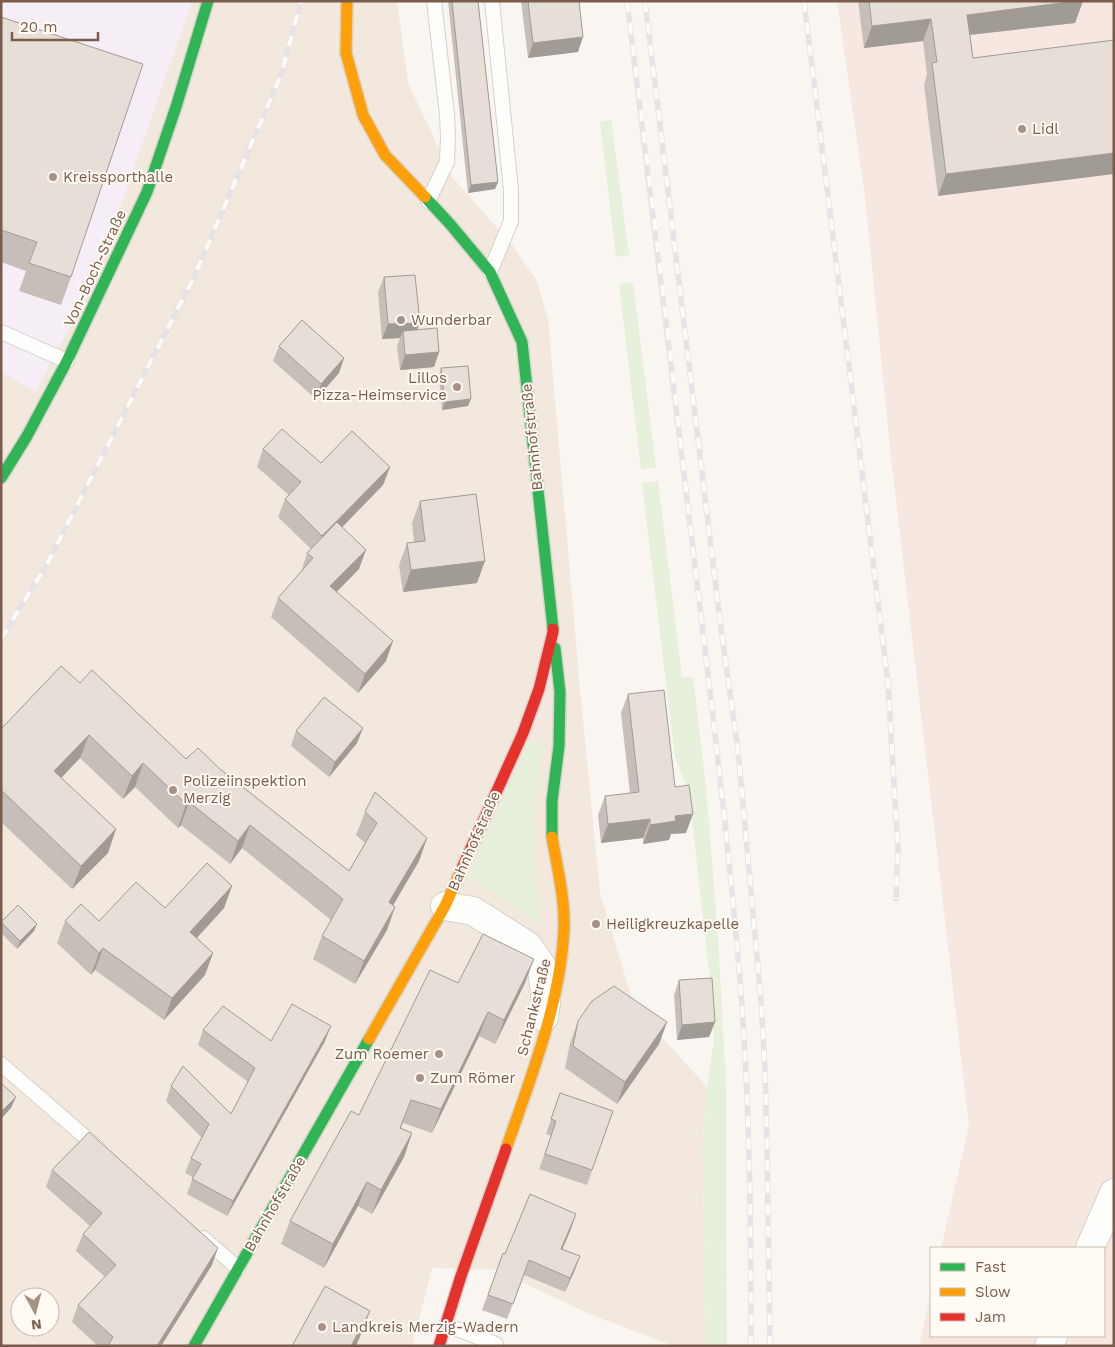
<svg xmlns="http://www.w3.org/2000/svg" width="1115" height="1347" viewBox="0 0 1115 1347" font-family="'Work Sans',sans-serif">
  <style>
    .residential { fill: #f2e8de; fill-rule: evenodd }
    .commercial { fill: #f6e8e1 }
    .education { fill: #f6eef6 }
    .green { fill: #e7f0db }
    .lines { fill: none; stroke-linecap: round; stroke-linejoin: round }
    .lane-casing { stroke: #d7d1cb; stroke-width: 16 }
    .street-casing { stroke: #d7d1cb; stroke-width: 30 }
    .fast-casing { stroke: #d9d2cb; stroke-width: 14 }
    .slow-casing { stroke: #d9d2cb; stroke-width: 14 }
    .jam-casing { stroke: #d9d2cb; stroke-width: 14 }
    .lane { stroke: #fefefd; stroke-width: 14 }
    .street { stroke: #fefefd; stroke-width: 28 }
    .fast { stroke: #30b455; stroke-width: 11 }
    .slow { stroke: #ff9f0a; stroke-width: 11 }
    .jam { stroke: #e5322d; stroke-width: 11 }
    .rail-casing { stroke: #e6e3e7; stroke-width: 5.5 }
    .rail { stroke: #fffaf3; stroke-width: 4; stroke-dasharray: 11; stroke-linecap: butt }
    .wall { fill: #c6bfb9 }
    .shaded-wall { fill: #a19b96 }
    .building { fill: #e6ded7; stroke: #a19b96 }
    .poi-dot { fill: #a69286; stroke: #fffaf3; stroke-width: 2 }
    .labels { text-anchor: middle; dominant-baseline: central; stroke-width: 4; stroke-linejoin: round; paint-order: stroke }
    .poi-label { font-size: 15px; fill: #7a5c4d; stroke: #fffaf3; text-anchor: start }
    .street-label { font-size: 15px; fill: #7a5c4d; stroke: #fffaf3 }
  </style>
  <rect width="100%" height="100%" fill="#f9f5f0"/>
  <path class="residential" d="M1,1H397L408,83L453,178L513,246L537,281L548,319L580,689L600,893L634,1006L707,1087L702,1149L704,1218L705,1346H674L592,1315L496,1270L432,1268L412,1346H1ZM20,1297H50V1327H20Z"/>
  <path class="commercial" d="M837,1H1114V1346H919L931,1292V1336H1104V1248H941L969,1126L891,457L865,196Z"/>
  <path class="education" d="M1,1H192L96,276L36,391L1,372Z"/>
  <path class="green" d="M611,120L629,255L616,257L600,122Z
    M633,282L656,468L641,469L619,284Z
    M658,481L682,677H693L706,787L718,936L726,1086V1227L727,1346H705L704,1218L702,1149L707,1087L714,1041L711,989L689,792L675,757L642,483Z
    M529,741L543,745L533,819L534,866L540,923L468,876Z"/>
  <g class="lines">
    <defs>
      <path id="lane" d="M428,201L447,162L448,137L447,115L434,1
        M490,272L511,221V190L492,1
        M1,332L67,361
        M1,1064L99,1149
        M203,1238L238,1268
        M446,1325L496,1344"/>
      <path id="street" d="M445,906L473,911L528,946L542,967L546,1003L544,1017
        M1090,1248L1114,1193
        M1049,1346L1053,1336"/>
      <path id="fast" d="M425,197L450,224L490,272L522,342L553,629
        M1,478L27,436L67,361L147,192L176,107L208,1
        M552,837V801L559,746L560,692L555,648
        M194,1346L369,1039"/>
      <path id="slow" d="M347,1L346,53L363,115L385,155L425,197
        M369,1039L445,906L463,866
        M506,1149C530,1080 561,1002 564,928C565,898 557,867 552,837"/>
      <path id="jam" d="M463,866L523,733L539,689L553,632V629
        M439,1346L461,1276L506,1149"/>
    </defs>
    <use href="#lane" class="lane-casing"/>
    <use href="#street" class="street-casing"/>
    <use href="#fast" class="fast-casing"/>
    <use href="#slow" class="slow-casing"/>
    <use href="#jam" class="jam-casing"/>
    <use href="#lane" class="lane"/>
    <use href="#street" class="street"/>
    <use href="#fast" class="fast"/>
    <use href="#slow" class="slow"/>
    <use href="#jam" class="jam"/>
    <defs>
      <path id="rail" d="M627,1C650,181 671,361 692,541C710,691 729,842 741,993C750,1110 751,1228 751,1346
        M645,1L720,621L738,750L746,837L761,1000L765,1070L767,1148L770,1346
        M804,1L888,683L898,850L896,899
        M1,639L47,564L194,277L281,75L301,1"/>
    </defs>
    <use href="#rail" class="rail-casing"/>
    <use href="#rail" class="rail"/>
  </g>
  <path class="wall" d="M448,1H478L498,182L495,189L468,193Z
    M521,1H579L578,52L528,58Z
    M858,1H1083L1075,23L970,35L973,58L1114,40L938,196L924,85L927,74L923,41L864,48Z
    M1,17L71,277L61,305L19,291L26,271L1,262Z
    M384,277L420,323L417,329L439,352L434,367L400,370L397,346L400,338L382,339L378,292Z
    M279,346L344,358L339,373L316,399L273,361Z
    M441,368L468,406L442,410L439,376Z
    M263,449L321,463L390,467L383,485L342,527L359,569L336,592L386,661L358,693L271,617L278,598L301,572L307,553L311,549L278,517L285,499L289,495L257,467Z
    M420,501L477,583L403,592L399,565L407,543L414,542L412,523Z
    M80,683L186,759L220,769L349,871L365,843L356,835L365,812L427,838L419,861L393,905L395,907L387,930L355,984L313,959L322,936L331,920L242,848L230,864L181,825L178,828L135,787L123,799L80,758L61,778L108,853L72,889L1,822V729Z
    M628,694L675,787L686,833L671,834L669,840L643,844V838L601,843L598,815L605,796L630,793L621,713Z
    M363,728L357,743L329,777L291,746L296,731Z
    M232,886L224,908L197,938L213,953L205,975L164,1020L95,970L91,975L57,943L65,921H99L165,908Z
    M1,922L37,924L34,931L17,949L1,933Z
    M679,980L715,1022L709,1037L677,1040L674,995Z
    M458,983H525L495,1044L479,1036L432,1133L403,1123L401,1128L412,1133L404,1157L372,1214L358,1206L324,1268L281,1244L290,1221L359,1115Z
    M578,1021L667,1022L659,1044L617,1104L565,1068L570,1043Z
    M203,1030L271,1041H325L227,1216L187,1194L193,1177L185,1173L191,1158L202,1138L166,1101L171,1086L231,1114L248,1082L198,1045Z
    M560,1093L613,1111L587,1185L539,1169L551,1136L546,1134Z
    M52,1170L212,1265L161,1346H98L72,1322L78,1305L105,1277L76,1251L83,1234L90,1226L46,1187Z
    M571,1229L562,1249L580,1256L565,1292L524,1275L507,1319L482,1310L503,1253L505,1254Z"/>
  <path class="shaded-wall" d="M1077,1H1083L1075,23L959,36L967,15Z
    M931,19L923,41L864,48L872,26Z
    M583,37L578,52L528,58L533,43Z
    M1114,153V174L938,196L946,174Z
    M498,182L495,189L468,193L471,185Z
    M420,323L414,338L403,331L400,338L382,339L388,324Z
    M439,352L434,367L400,370L405,355Z
    M344,358L339,373L316,399L321,384Z
    M471,399L468,406L442,410L445,402Z
    M390,467L383,485L316,554L322,536Z
    M366,550L359,569L323,606L330,586Z
    M485,561L477,583L403,592L411,570Z
    M393,641L386,661L358,693L365,674Z
    M363,728L357,743L329,777L335,762Z
    M89,735L80,758L46,794L54,771Z
    M143,763L135,787L123,799L132,776Z
    M189,802L181,825L178,828L186,804Z
    M693,814L686,833L671,834L669,840L643,844L650,825L675,816Z
    M650,819L643,838L601,843L608,824Z
    M250,825L242,848L230,864L238,841Z
    M116,829L108,853L72,889L81,866Z
    M427,838L419,861L381,926L389,902Z
    M232,886L224,908L182,954L190,932Z
    M395,907L387,930L355,984L364,961Z
    M37,924L34,931L17,949L20,941Z
    M103,948L95,970L91,975L99,953Z
    M213,953L205,975L164,1020L172,998Z
    M534,959L525,983L495,1044L504,1020Z
    M488,1012L479,1036L432,1133L441,1109Z
    M667,1022L659,1044L617,1104L625,1082Z
    M715,1022L709,1037L677,1040L682,1025Z
    M331,1026L325,1041L227,1216L233,1201Z
    M16,1097L11,1108L1,1119V1112Z
    M412,1133L404,1157L372,1214L381,1190Z
    M367,1182L358,1206L324,1268L333,1244Z
    M576,1214L571,1229L556,1264L561,1249Z
    M218,1248L212,1265L161,1346H157Z
    M580,1256L574,1272L565,1292L570,1278Z
    M370,1311L359,1339L356,1346H351Z"/>
  <path class="building" d="M452,1H478L498,182L471,185Z
    M528,1H579L583,37L533,43Z
    M869,1H1077L967,15L973,58L1114,40V153L946,174L932,63L937,62L931,19L872,26Z
    M1,17L143,64L71,277L29,263L37,242L1,230Z
    M415,275L420,323L388,324L384,277Z
    M302,320L344,358L321,384L279,346Z
    M437,328L439,352L405,355L403,331Z
    M468,366L471,399L445,402L441,368Z
    M282,429L321,463L352,431L390,467L322,536L285,499L301,482L263,449Z
    M476,494L485,561L411,570L407,543L425,541L420,501Z
    M337,522L366,550L330,586L393,641L365,674L278,598L313,558L307,553Z
    M61,666L80,683L92,670L186,759L198,748L220,769L349,871L377,823L365,812L375,792L427,838L389,902L395,907L364,961L322,936L343,899L250,825L238,841L189,802L186,804L143,763L132,776L89,735L54,771L116,829L81,866L1,790V729Z
    M664,690L675,787L689,785L693,814L675,816L676,821L650,825V819L608,824L605,796L639,792L628,694Z
    M324,697L363,728L335,762L296,731Z
    M207,863L232,886L190,932L213,953L172,998L103,948L99,953L65,921L81,904L99,921L136,882L165,908Z
    M18,905L37,924L20,941L1,922Z
    M483,934L534,959L504,1020L488,1012L441,1109L411,1100L400,1128L412,1133L381,1190L367,1182L333,1244L290,1221L351,1111L359,1115L430,970L458,983Z
    M712,978L715,1022L682,1025L679,980Z
    M614,986L667,1022L625,1082L573,1046L578,1021L592,1001Z
    M292,1004L331,1026L233,1201L192,1179L201,1164L191,1158L209,1124L171,1086L183,1066L231,1114L255,1068L203,1030L223,1006L271,1041Z
    M1,1083L16,1097L1,1112Z
    M560,1093L613,1111L592,1170L545,1154L556,1121L551,1119Z
    M89,1132L218,1248L157,1346H108L113,1337L78,1305L116,1265L83,1234L102,1213L52,1170Z
    M530,1194L576,1214L561,1249L580,1256L570,1278L529,1260L513,1304L488,1295L503,1253L505,1254Z
    M325,1286L370,1311L351,1346H292Z"/>
  <g class="poi-dot">
    <circle cx="1022" cy="129" r="5"/>
    <circle cx="53" cy="177" r="5"/>
    <circle cx="401" cy="320" r="5"/>
    <circle cx="457" cy="387" r="5"/>
    <circle cx="173" cy="790" r="5"/>
    <circle cx="596" cy="924" r="5"/>
    <circle cx="439" cy="1054" r="5"/>
    <circle cx="420" cy="1078" r="5"/>
    <circle cx="322" cy="1327" r="5"/>
  </g>
  <g class="labels">
    <g class="poi-label">
      <text x="1032" y="129">Lidl</text>
      <text x="63" y="177">Kreissporthalle</text>
      <text x="411" y="320">Wunderbar</text>
      <text x="447" y="378" text-anchor="end">Lillos<tspan x="447" dy="17">Pizza-Heimservice</tspan></text>
      <text x="183" y="781">Polizeiinspektion<tspan x="183" dy="17">Merzig</tspan></text>
      <text x="606" y="924">Heiligkreuzkapelle</text>
      <text x="429" y="1054" text-anchor="end">Zum Roemer</text>
      <text x="430" y="1078">Zum Römer</text>
      <text x="332" y="1327">Landkreis Merzig-Wadern</text>
    </g>
    <g class="street-label">
      <text transform="translate(95 268) rotate(-65)">Von-Boch-Straße</text>
      <text transform="translate(532 437) rotate(-96)">Bahnhofstraße</text>
      <text transform="translate(474 841) rotate(-66)">Bahnhofstraße</text>
      <text transform="translate(534 1007) rotate(-76)">Schankstraße</text>
      <text transform="translate(275 1204) rotate(-60)">Bahnhofstraße</text>
    </g>
  </g>
  <rect width="1115" height="1347" fill="none" stroke="#7a5c4d" stroke-width="5"/>
  <rect x="930" y="1247" width="175" height="90" fill="#fffaf3" stroke="#cabbb1"/>
  <rect x="940" y="1263" width="25" height="8" fill="#30b455" stroke="#cabbb1"/>
  <text x="975" y="1272" font-size="15" fill="#7a5c4d">Fast</text>
  <rect x="940" y="1288" width="25" height="8" fill="#ff9f0a" stroke="#cabbb1"/>
  <text x="975" y="1297" font-size="15" fill="#7a5c4d">Slow</text>
  <rect x="940" y="1313" width="25" height="8" fill="#e5322d" stroke="#cabbb1"/>
  <text x="975" y="1322" font-size="15" fill="#7a5c4d">Jam</text>
  <g transform="translate(35 1312) rotate(173)"><circle r="24" fill="#fffaf3" stroke="#cabbb1"/>
  <path d="M0-4L9 19L0 12L-9 19Z" fill="#a69286"/>
  <text y="-8" font-size="14" font-weight="bold" text-anchor="middle" fill="#7a5c4d">N</text>
  </g>
  <path d="M12 32v8h86v-8" fill="none" stroke="#7a5c4d" stroke-width="2.5"/>
  <text x="20" y="32" font-size="15" fill="#7a5c4d" stroke="#fffaf3" stroke-width="4" paint-order="stroke">20 m</text>
</svg>
